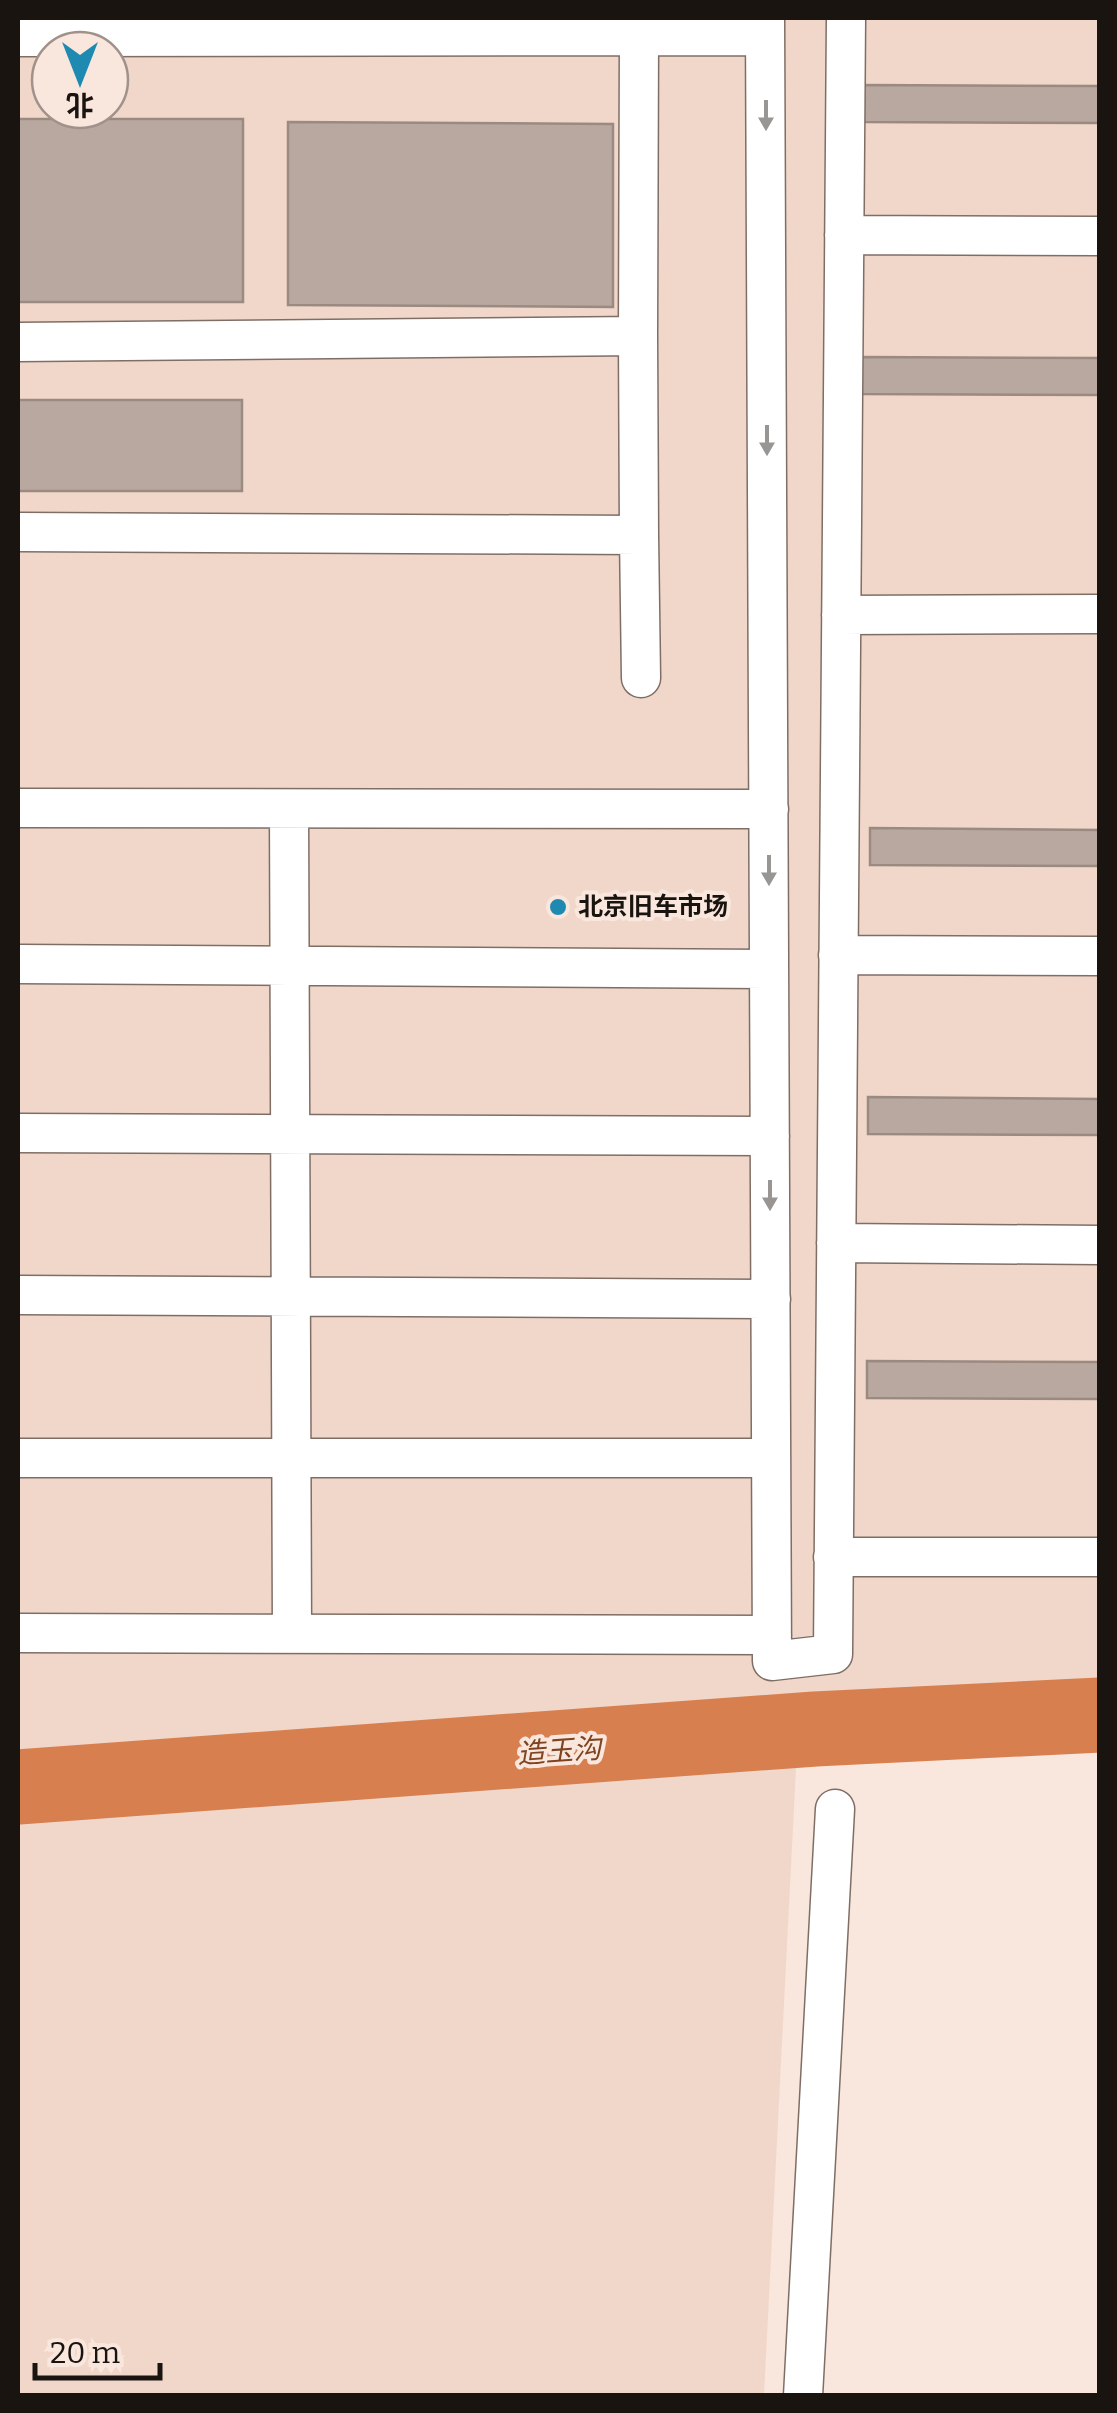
<svg xmlns="http://www.w3.org/2000/svg" width="1117" height="2413" viewBox="0 0 1117 2413" font-family="Bitter,'Noto Sans SC',serif">
  <style>
    .built { fill: #f1d7ca; fill-rule: evenodd }
    .lines { fill: none; stroke-linecap: round; stroke-linejoin: round }
    .river { stroke: #d77f4f; stroke-width: 75 }
    .building { fill: #b9a89f; stroke: #9b8a81; stroke-width: 2.5 }
    .minor-casing { stroke: #7f6e66; stroke-width: 41 }
    .minor { stroke: #fff; stroke-width: 38 }
    .oneway { fill: #989593 }
    .poi-dot { fill: #1f8ab1; stroke: #f9e6dc; stroke-width: 4 }
    .labels { text-anchor: middle; dominant-baseline: central; stroke-width: 8; stroke-linejoin: round; paint-order: stroke }
    .poi-label { font-size: 25px; font-weight: bold; fill: #1a1410; stroke: #f9e6dc; text-anchor: start }
    .water-label { font-size: 28px; font-style: italic; fill: #7e4422; stroke: #f9e6dc }
  </style>
  <rect width="100%" height="100%" fill="#f9e6dc"/>
  <path class="built" d="M18,18H1099V1703L18,1776ZM50,50H110V110H50Z
    M797,1749L764,2395H18V1803Z"/>
  <g class="lines">
    <path class="river" d="M18,1787L815,1729L1100,1715"/>
  </g>
  <path class="building" d="M862,85L1100,86V123L862,122Z
    M18,119H243V302H18Z
    M288,122L613,124V307L288,305Z
    M861,357L1100,358V395L860,394Z
    M18,400H242V491H18Z
    M870,828L1100,830V866L870,865Z
    M868,1097L1100,1099V1135L868,1134Z
    M867,1361L1100,1362V1399L867,1398Z"/>
  <g class="lines">
    <defs>
      <path id="minor" d="M765,18L772,1661L833,1654L846,18
        M18,37L765,36
        M844,235L1100,236
        M638,336L639,36
        M18,342L638,336L639,535L18,532
        M639,535L641,678
        M841,615L1100,614
        M18,808L769,809
        M289,809L292,1633
        M838,955L1100,956
        M18,964L769,969
        M18,1133L770,1136
        M836,1243L1100,1245
        M18,1295L771,1299
        M18,1458H771
        M833,1557H1100
        M18,1633L772,1635
        M803,2396L835,1809"/>
    </defs>
    <use href="#minor" class="minor-casing"/>
    <use href="#minor" class="minor"/>
  </g>
  <defs><path id="oneway-solid" d="M-6-.8H1V-3.2L6.5 0L1 3.2V.8H-6Z" transform="scale(2.5)"/></defs>
  <g class="oneway">
    <use href="#oneway-solid" transform="translate(766 115) rotate(90)"/>
    <use href="#oneway-solid" transform="translate(767 440) rotate(90)"/>
    <use href="#oneway-solid" transform="translate(769 870) rotate(90)"/>
    <use href="#oneway-solid" transform="translate(770 1195) rotate(90)"/>
  </g>
  <circle class="poi-dot" cx="558" cy="907" r="10"/>
  <g class="labels">
    <g class="poi-label">
      <text x="578" y="907">北京旧车市场</text>
    </g>
    <g class="water-label">
      <text transform="translate(559 1751) rotate(-4)">造玉沟</text>
    </g>
  </g>
  <rect width="1117" height="2413" fill="none" stroke="#1a1410" stroke-width="40"/>
  <g transform="translate(80 80) rotate(180)"><circle r="48" fill="#f9e6dc" stroke="#a0928a" stroke-width="2.5"/>
  <path d="M0-8L18 38L0 25L-18 38Z" fill="#1f8ab1"/>
  <text y="-15" font-size="28" font-weight="bold" text-anchor="middle" fill="#1a1410">北</text>
  </g>
  <path d="M35 2363v15h125v-15" fill="none" stroke="#1a1410" stroke-width="5"/>
  <text x="50" y="2363" font-size="30" fill="#1a1410" stroke="#f9e6dc" stroke-width="8" paint-order="stroke">20 m</text>
</svg>
